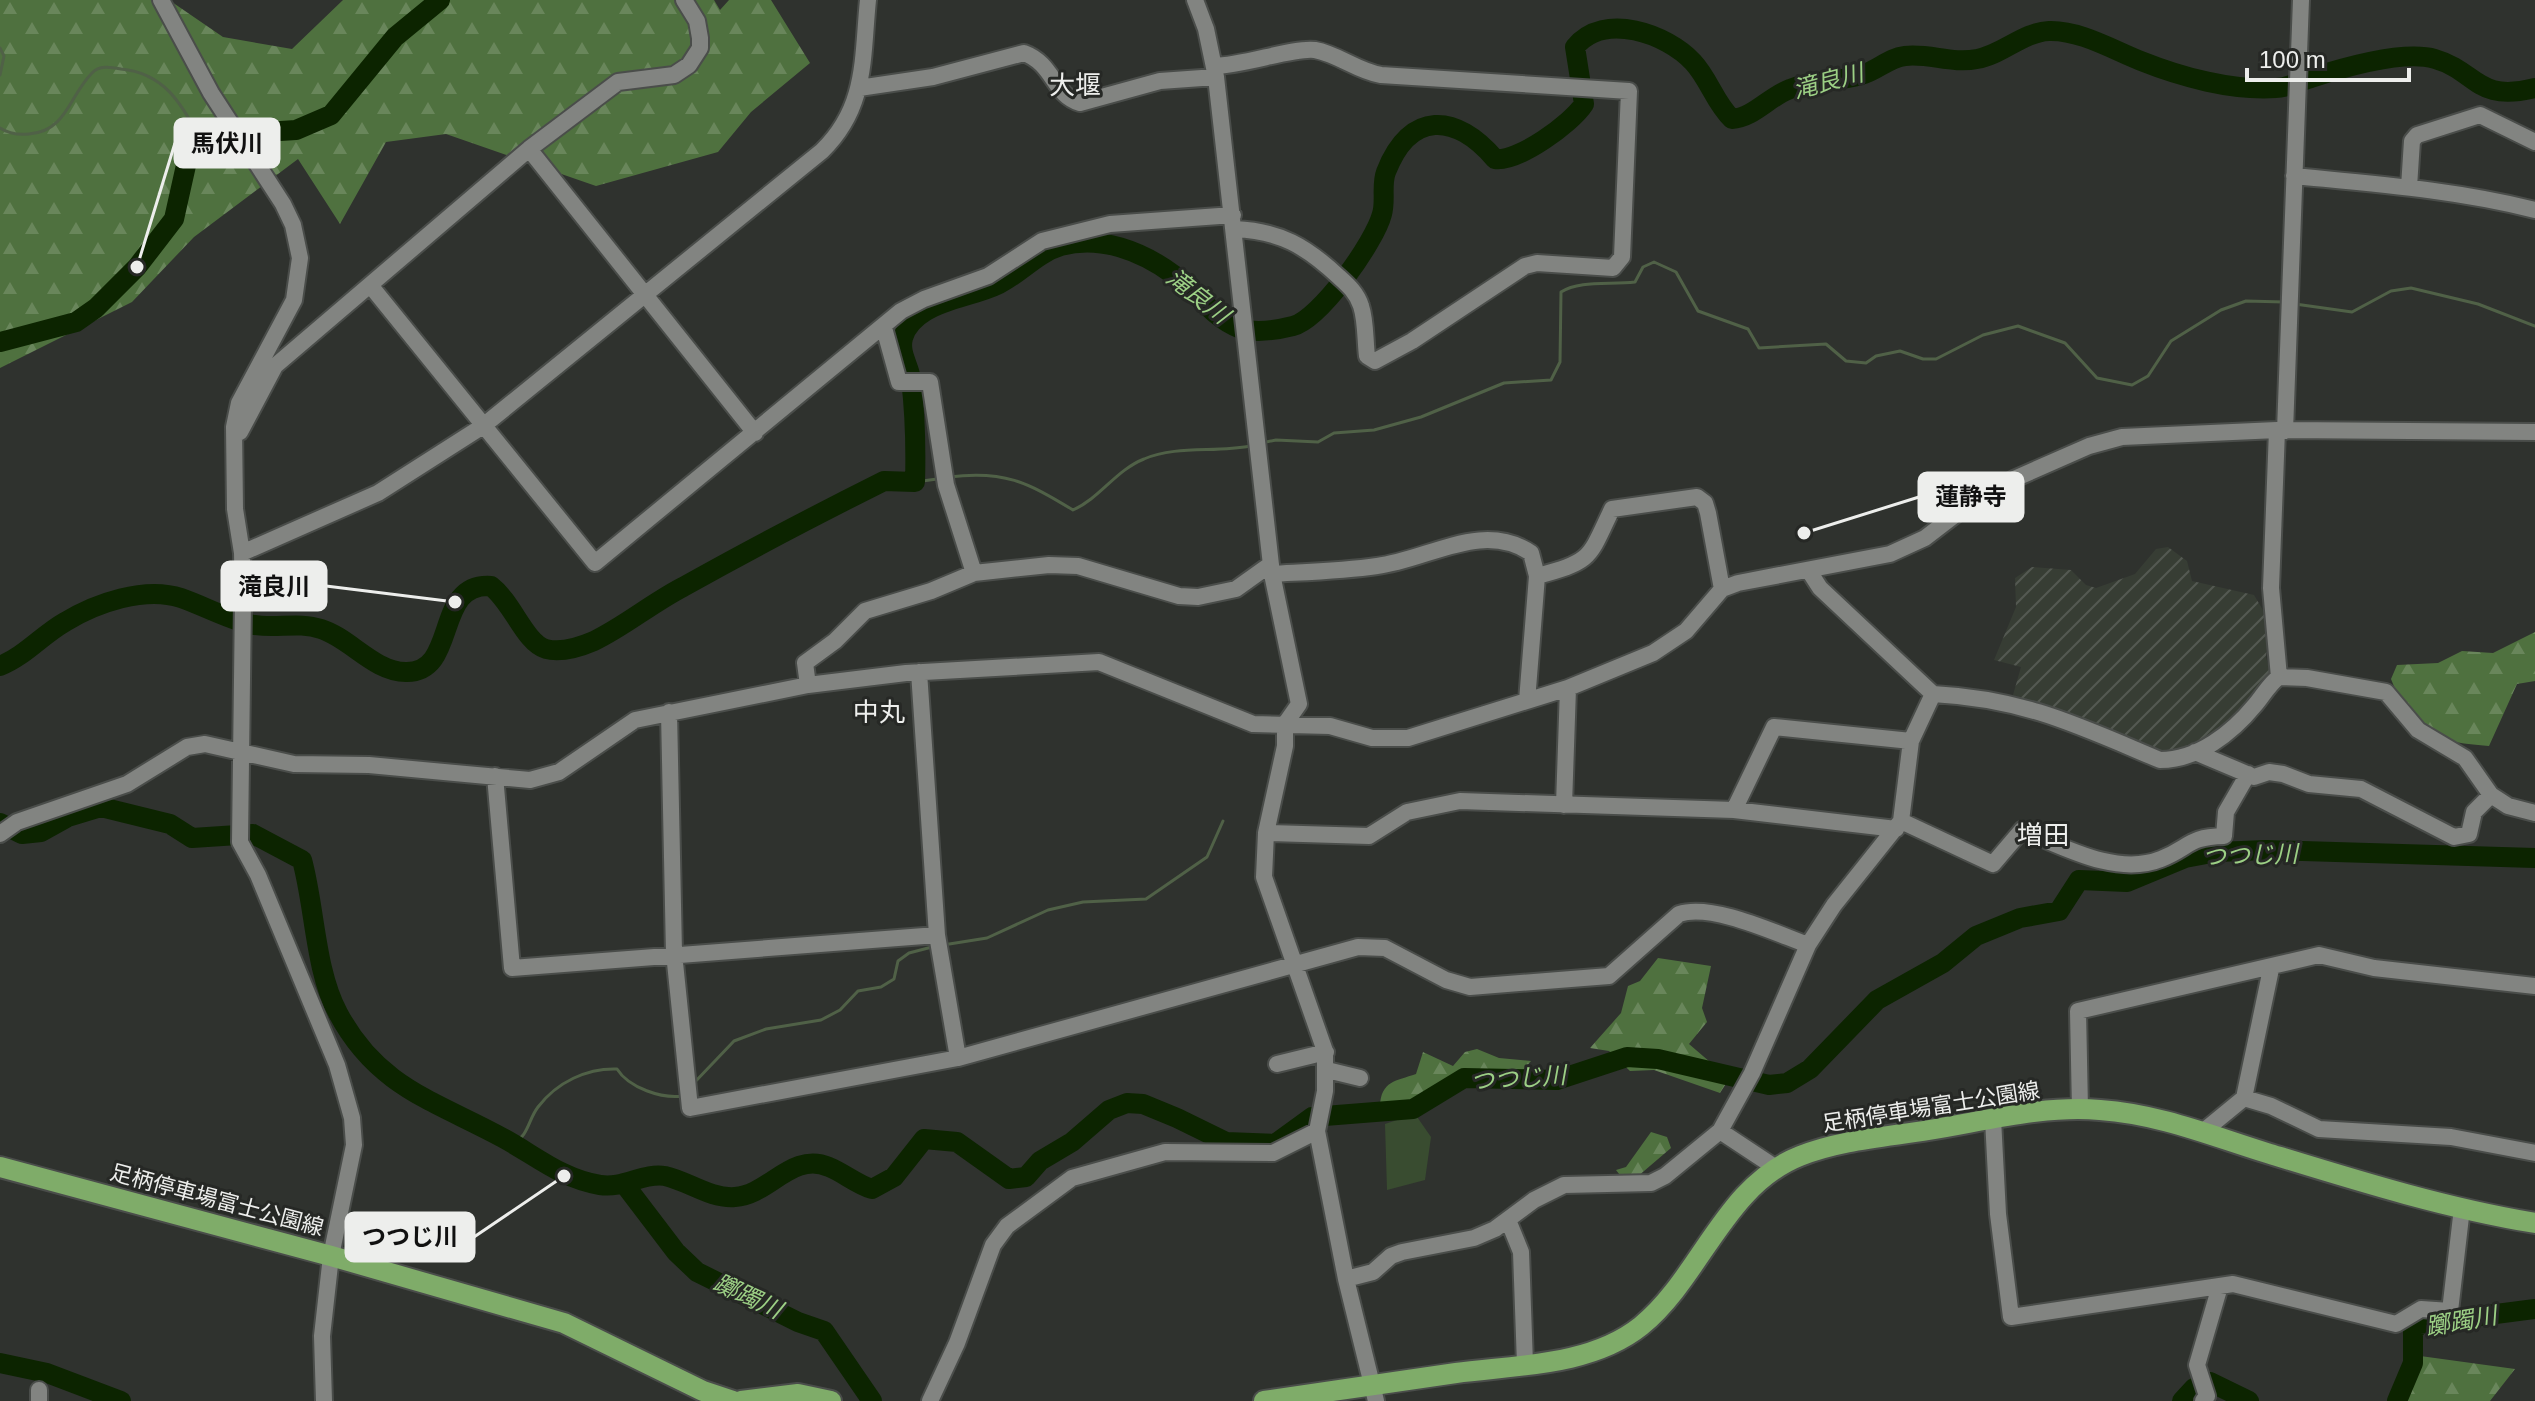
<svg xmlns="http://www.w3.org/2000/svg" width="2535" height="1401" viewBox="0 0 2535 1401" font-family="Helvetica,'Noto Sans JP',sans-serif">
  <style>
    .industrial { fill: url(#industrial-furrows) }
    .grass { fill: #394c30 }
    .forest { fill: url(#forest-firs) }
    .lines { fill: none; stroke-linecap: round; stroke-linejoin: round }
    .stream { stroke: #506147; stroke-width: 3 }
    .river { stroke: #0c2400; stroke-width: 20 }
    .minor-casing { stroke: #4a4d4a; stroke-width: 20 }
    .major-casing { stroke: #4a4d4a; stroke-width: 24 }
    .minor { stroke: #828481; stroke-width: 16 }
    .major { stroke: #7fac69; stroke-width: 20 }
    .labels { text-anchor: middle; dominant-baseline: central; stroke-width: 6; stroke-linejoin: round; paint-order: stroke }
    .street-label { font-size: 22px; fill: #edeeec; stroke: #262825 }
    .water-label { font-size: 24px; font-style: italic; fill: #9cd085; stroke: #262825 }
    .quarter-label { font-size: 26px; fill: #edeeec; stroke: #262825 }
    .leader { fill: none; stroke: #edeeec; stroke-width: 3 }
    .callout-dot { fill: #edeeec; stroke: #262825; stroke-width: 3 }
    .callout { fill: #edeeec; stroke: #edeeec; stroke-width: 3 }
    .callout-label { font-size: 24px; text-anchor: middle; font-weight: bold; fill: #111 }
  </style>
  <defs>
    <pattern id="industrial-furrows" width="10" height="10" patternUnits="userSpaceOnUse" patternTransform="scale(2)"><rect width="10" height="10" fill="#373d34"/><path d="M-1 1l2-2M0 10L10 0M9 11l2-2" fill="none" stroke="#545952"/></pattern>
    <pattern id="forest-firs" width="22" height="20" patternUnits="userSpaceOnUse" patternTransform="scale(2)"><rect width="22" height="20" fill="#4f713f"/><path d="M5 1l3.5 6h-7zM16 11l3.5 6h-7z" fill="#69865b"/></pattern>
  </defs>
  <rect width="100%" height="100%" fill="#2f322e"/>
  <path class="industrial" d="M2168,547L2187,561L2192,581L2254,595L2270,622L2266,657L2270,673L2224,728L2177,753L2158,752L2013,695L2021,667L1994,660L2016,607L2015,578L2032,567L2071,570L2086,585L2096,588L2135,574L2156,549Z"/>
  <path class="grass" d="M1415,1114L1431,1137L1425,1180L1387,1190L1385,1124Z"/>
  <path class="forest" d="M0,0H169L223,37L292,49L343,0H714L720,10L729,0H771L810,63L751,112L718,152L596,186L446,134L386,142L340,224L298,159L194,237L132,302L0,368Z
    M2535,632V681L2517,684L2489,746C2430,741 2414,736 2391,679L2397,665L2438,663L2462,651L2493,653Z
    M1658,958L1711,966L1702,1008L1707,1022L1689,1044L1710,1062L1736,1068L1720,1093L1654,1070L1630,1071L1609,1051L1590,1048L1621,1013L1628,986L1640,981Z
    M1477,1049L1499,1058L1531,1061L1519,1075L1451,1089L1417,1108L1380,1106C1381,1081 1396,1081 1416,1074L1423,1052L1453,1066L1465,1052Z
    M1651,1132L1667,1137L1671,1148L1637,1177L1623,1179L1616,1170L1626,1167Z
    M2413,1355L2515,1369L2490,1401H2398L2397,1379Z"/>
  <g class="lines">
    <path class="stream" d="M0,48L4,56L0,75
      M0,128C9,134 19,135 29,134C67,131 69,96 92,73C99,65 111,67 121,69C163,73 181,102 199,137
      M2295,304L2352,312L2391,291L2411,288L2478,304L2535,326
      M1261,443L1276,440L1318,442L1334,433L1374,430L1421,417L1504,383L1551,380L1560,362L1561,292C1579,280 1610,285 1635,282L1643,267L1654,262L1676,272L1698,311L1748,329L1759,348L1826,344L1846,361L1866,363L1876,356L1900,351L1923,359H1936L1983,335L2018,326L2065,343L2097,378L2132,385L2148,376L2171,341L2221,310L2246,301L2284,302
      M949,477C1004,470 1027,482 1073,510C1100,498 1116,470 1144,459C1176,445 1216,453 1250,446
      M915,482L937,479
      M943,945L987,938L1048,910L1083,902L1146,899L1207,857L1223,821
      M693,1084L734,1041L766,1029L821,1020L840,1010L858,991L881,987L894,979L898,961L909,953L932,947
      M513,1144C529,1135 528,1120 538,1107C557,1082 587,1068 617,1069C629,1088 662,1099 683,1096"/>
    <path class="river" d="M0,342L76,322L96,308L137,267L174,219L191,143L201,136L296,130L331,115L395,37L440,0
      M0,666C25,656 42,635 65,622C96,603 145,586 181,598C204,606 225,618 249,624C273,630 297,621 321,629C350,638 374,672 406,672C459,673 433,582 491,586C513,603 525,643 546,649C561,653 580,647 594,641C625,626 652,603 683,587C749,550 816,515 884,481L915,482C916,448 915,413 911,379C909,365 899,353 903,338C906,327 916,317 926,311C947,298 977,295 999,284C1021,273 1037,253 1061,246C1100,235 1142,251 1174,275C1197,291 1212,318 1239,328C1256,334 1277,330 1293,326C1320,319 1375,242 1382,214C1386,201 1381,185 1386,172C1410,110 1456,113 1495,159C1518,162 1571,124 1584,104L1575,47C1604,11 1667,34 1693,62C1709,79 1715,103 1732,119C1753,118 1770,96 1790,89C1812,80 1838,82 1861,75C1877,71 1888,58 1905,56C1929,53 1952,64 1977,59C2002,55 2023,32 2049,31C2080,30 2113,50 2141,61C2181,77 2232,91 2276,88C2288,88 2300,81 2311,78C2342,68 2404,50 2435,59C2477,71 2476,103 2535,88
      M0,823L22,834L41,832L68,817L101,807L170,824L192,838L253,834L302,860C315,907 315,971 338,1013C377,1087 435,1101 503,1138C536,1156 562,1179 600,1185C623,1189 644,1172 665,1176C688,1181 710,1199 735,1197C769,1195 792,1151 829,1167C844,1173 856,1184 872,1189L894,1177L924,1139L957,1142L1009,1179L1026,1177L1040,1161L1072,1142L1109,1110L1127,1103L1143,1104L1177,1118L1226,1142L1275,1144L1312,1117L1413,1109L1464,1078L1557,1080L1627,1057L1658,1059L1769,1085L1787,1083L1810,1069L1877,1000L1943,963L1976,936L2020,918L2059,911L2079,880L2127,882L2185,858L2217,852L2266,850L2535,858
      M625,1185L676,1252L697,1272L798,1322L824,1331L872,1401
      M0,1363L47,1373L121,1401
      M2182,1401L2194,1388L2210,1382L2249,1401
      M2397,1401L2413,1363V1332L2419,1324L2535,1309"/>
    <defs>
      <path id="minor" d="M161,0L211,93L283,204L293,225L300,258L294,300L239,403L234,427L235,509L242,553L243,599L240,842L258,875L337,1065L352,1118L354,1145L331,1256L322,1336L324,1401
        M1195,0L1206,29L1216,77L1272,574L1299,704L1285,724V746L1266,833L1264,877L1325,1051V1091L1317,1131L1346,1279L1376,1401
        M1214,66C1243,66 1294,47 1315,50C1338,54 1357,71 1381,75L1629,91L1622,257L1613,268L1537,263L1525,266L1412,341L1375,361L1367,356C1365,340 1366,321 1361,306C1357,293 1348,285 1339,277C1306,246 1280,231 1235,229
        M859,88L933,77L1024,53C1054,64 1053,95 1080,103L1160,81L1216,77
        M529,149L755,433
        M2294,176C2375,184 2456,190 2535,210
        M2409,187L2412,141L2417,135L2480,115L2535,142
        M370,285L595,563L901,311L924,299L988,276L1042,241L1110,224L1233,215
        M884,328L899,382H930L946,485L974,573
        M2277,430L2271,588L2279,677
        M2285,431L2301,0
        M240,432L275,366L529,149L618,82L674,75L689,65L700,48V38L697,21L684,0
        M242,553L378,493L483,426L822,151C867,107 862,59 868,0
        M1809,571L1820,588L1933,694C2025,699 2077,725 2160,760C2198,760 2232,733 2255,705C2263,696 2269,684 2279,677L2307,678L2386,692L2418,730L2465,758L2491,795
        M1272,574C1307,572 1343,571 1377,566C1428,560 1482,520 1531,553L1537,576
        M919,672L937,935L958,1058
        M808,685L805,663L835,641L865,611L931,591L974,573L1049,565L1078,566L1179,596L1198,597L1236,589L1271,564
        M1527,701L1537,576C1592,561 1588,560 1612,509L1697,497L1705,503L1708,513L1722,589
        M669,712L674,953L690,1108L958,1058L1358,947L1385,948L1446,980L1470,987L1609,976L1679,914C1712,903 1775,933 1808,945
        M2195,752L2254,777L2269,772L2283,774L2309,784L2361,789L2454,837L2469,834L2474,812L2491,795L2508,806L2535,813
        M495,776L512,968L937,935
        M1564,805L1568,688
        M1734,810L1774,727L1911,741
        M1901,821L1993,864L2022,830C2062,846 2116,877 2161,859C2191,847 2187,837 2224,836L2226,812L2248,774
        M1266,833L1369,836L1407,812L1460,801L1734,810L1896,829
        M0,834L17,822L127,784L187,747L205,744L294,764L369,765L530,780L559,772L635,720L808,685L906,673L1099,662L1253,724L1330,726L1372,738H1408L1568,688L1653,653L1686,631L1722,589L1738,583L1890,554L1925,538L1968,505L2014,479L2089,446L2122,437L2277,430L2535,432
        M1277,1064L1326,1052
        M1327,1070L1360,1078
        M2244,1098L2271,969
        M2080,1109L2078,1011L2319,955L2374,968L2535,986
        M1993,1119L1998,1214L2011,1317L2233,1284L2396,1324L2421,1309L2450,1311L2462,1208
        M2205,1130L2244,1098L2271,1106L2319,1129L2451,1137L2535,1153
        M1776,1168L1720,1131L1752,1073L1808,945L1834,905L1901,821L1911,741L1933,694
        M1508,1220L1521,1252L1525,1364
        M1346,1279L1373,1272L1391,1256L1402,1252L1474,1238L1495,1229L1534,1200L1564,1185L1651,1183L1665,1176L1720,1131
        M39,1401V1390
        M930,1401L957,1343L993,1245L1007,1226L1072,1178L1165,1152L1273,1153L1317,1131
        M2203,1401L2207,1396L2197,1365L2220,1286"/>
      <path id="major" d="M0,1167L331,1256L564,1323L703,1391L733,1401
        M741,1401L798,1394L831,1401
        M1264,1401C1328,1392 1392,1382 1456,1373C1517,1365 1591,1366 1641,1326C1701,1277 1724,1186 1800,1156C1840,1140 1886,1137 1929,1130C1985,1121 2044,1105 2100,1110C2159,1114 2212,1136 2267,1153C2355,1180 2444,1208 2535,1223"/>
    </defs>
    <use href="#minor" class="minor-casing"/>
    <use href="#major" class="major-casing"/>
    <use href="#minor" class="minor"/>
    <use href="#major" class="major"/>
  </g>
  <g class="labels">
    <g class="street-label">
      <text transform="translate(1931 1107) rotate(-9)">足柄停車場富士公園線</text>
      <text transform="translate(217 1200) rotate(15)">足柄停車場富士公園線</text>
    </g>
    <g class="water-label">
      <text transform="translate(1828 81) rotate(-15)">滝良川</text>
      <text transform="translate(1198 296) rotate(38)">滝良川</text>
      <text transform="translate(2250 855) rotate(-2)">つつじ川</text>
      <text transform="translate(1518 1078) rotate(-4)">つつじ川</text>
      <text transform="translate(748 1296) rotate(25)">躑躅川</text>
      <text transform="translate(2461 1321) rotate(-10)">躑躅川</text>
    </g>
    <g class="quarter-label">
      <text x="1075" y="85">大堰</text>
      <text x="879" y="712">中丸</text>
      <text x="2043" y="835">増田</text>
    </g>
  </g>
  <path class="leader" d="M137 267L175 143M1804 533L1919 497M455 602L326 586M564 1176L474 1237"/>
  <g class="callout-dot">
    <circle cx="137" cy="267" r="8"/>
    <circle cx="1804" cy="533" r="8"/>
    <circle cx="455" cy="602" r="8"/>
    <circle cx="564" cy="1176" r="8"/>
  </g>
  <g class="callout">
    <rect x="175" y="119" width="104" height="48" rx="8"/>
    <rect x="1919" y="473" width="104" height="48" rx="8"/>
    <rect x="222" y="562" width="104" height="48" rx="8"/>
    <rect x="346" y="1213" width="128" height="48" rx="8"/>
  </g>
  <g class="callout-label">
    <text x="227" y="152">馬伏川</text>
    <text x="1971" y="505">蓮静寺</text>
    <text x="274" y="595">滝良川</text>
    <text x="410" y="1245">つつじ川</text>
  </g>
  <path d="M2247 68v12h162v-12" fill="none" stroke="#edeeec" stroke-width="4"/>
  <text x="2259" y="68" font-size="24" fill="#edeeec" stroke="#262825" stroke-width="6" paint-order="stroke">100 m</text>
</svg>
